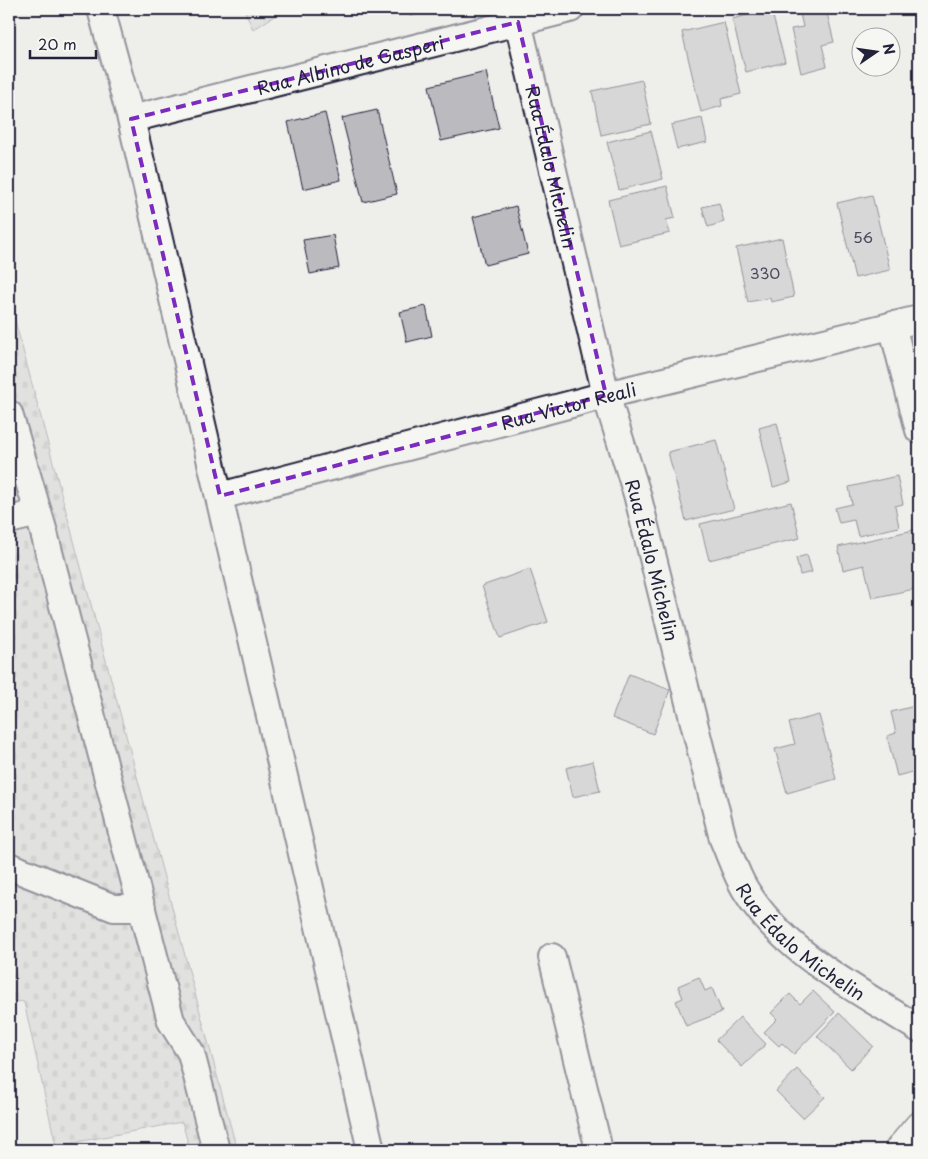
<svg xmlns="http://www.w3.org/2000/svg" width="928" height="1159" viewBox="0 0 928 1159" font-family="'Playpen Sans',sans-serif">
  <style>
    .forest { fill: url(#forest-crowns); stroke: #797986 }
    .cemetery { fill: url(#cemetery-stones); stroke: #797986 }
    .building { fill: #bbbbbf; stroke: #22223b }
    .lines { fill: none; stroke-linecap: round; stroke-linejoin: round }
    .minor-casing { stroke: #22223b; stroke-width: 30 }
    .major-casing { stroke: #22223b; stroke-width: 31 }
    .minor { stroke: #f6f6f2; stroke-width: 26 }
    .major { stroke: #f6f6f2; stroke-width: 28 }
    .marked { fill: none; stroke: #7b2cbf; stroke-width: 4; stroke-dasharray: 10 6; stroke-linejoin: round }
    .labels { text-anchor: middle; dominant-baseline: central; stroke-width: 4; stroke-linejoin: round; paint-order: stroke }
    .number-label { font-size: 15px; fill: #48485c }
    .street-label { font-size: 18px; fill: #22223b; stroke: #f6f6f2 }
  </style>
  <defs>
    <pattern id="forest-crowns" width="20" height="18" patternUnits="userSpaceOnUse" patternTransform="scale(1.25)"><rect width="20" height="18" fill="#d0d0d1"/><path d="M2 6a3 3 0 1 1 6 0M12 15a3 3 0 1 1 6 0" fill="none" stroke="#b2b2b4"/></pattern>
    <pattern id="cemetery-stones" width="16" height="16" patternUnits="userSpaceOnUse" patternTransform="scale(1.25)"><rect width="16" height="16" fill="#d0d0d1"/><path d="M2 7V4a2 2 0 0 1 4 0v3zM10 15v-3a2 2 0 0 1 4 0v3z" fill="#b2b2b4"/></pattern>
  </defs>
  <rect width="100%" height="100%" fill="#eeeeeb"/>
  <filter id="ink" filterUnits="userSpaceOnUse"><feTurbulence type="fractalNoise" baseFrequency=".02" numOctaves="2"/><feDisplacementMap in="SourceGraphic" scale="10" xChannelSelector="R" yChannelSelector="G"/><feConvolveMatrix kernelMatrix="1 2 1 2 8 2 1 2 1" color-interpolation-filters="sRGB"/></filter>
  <g filter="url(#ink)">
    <path class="forest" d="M244,9H285L253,30Z"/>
    <path class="cemetery" d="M9,298L237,1150H190L182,1122L56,1146L24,1002L9,1000Z"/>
    <path class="building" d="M409,9H442L410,16Z
      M771,9L785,62L746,72L732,19Z
      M799,9H826L834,42L822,45L827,66L801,73L791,29L803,27Z
      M724,22L741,94L721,99L722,106L701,112L682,32Z
      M486,72L499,128L441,141L429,86Z
      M642,80L651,124L601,135L592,91Z
      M377,110L397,194L363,202L342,118Z
      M325,113L341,180L303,189L288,122Z
      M702,118L707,142L677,149L671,125Z
      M651,131L663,179L619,190L607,142Z
      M667,186L675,218L666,220L670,233L619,245L608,200Z
      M872,195L890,270L855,278L837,203Z
      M719,203L724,222L708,227L702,207Z
      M516,206L528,254L485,265L473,217Z
      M333,235L339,268L310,274L303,240Z
      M782,238L794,297L771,302L770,298L748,302L736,248Z
      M426,306L432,336L407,342L400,312Z
      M777,423L791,482L773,487L759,428Z
      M716,440L734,509L686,521L668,452Z
      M897,476L903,504L895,506L899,527L858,536L854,520L839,523L835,508L852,504L849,487Z
      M791,502L800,538L709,560L700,524Z
      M918,529L919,588L872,598L864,565L843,570L838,547Z
      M807,555L812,572L800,575L796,558Z
      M530,569L548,622L500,638L482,586Z
      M629,674L670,690L653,734L612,718Z
      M919,705V770L897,776L887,736L896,733L891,712Z
      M819,715L836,779L787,793L775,749L795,744L789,723Z
      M593,761L600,791L573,797L566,768Z
      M699,977L705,991L712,988L722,1012L686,1026L676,1001L683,998L678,986Z
      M813,991L835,1012L794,1054L782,1043L779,1046L764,1032L777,1019L771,1013L790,994L800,1004Z
      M839,1013L873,1046L851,1069L817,1036Z
      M740,1017L766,1044L742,1067L716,1040Z
      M797,1069L825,1097L803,1118L776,1091Z"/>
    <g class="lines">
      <defs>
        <g id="minor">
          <path d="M101,9L131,119L371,1150"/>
          <path id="s1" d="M515,9L606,395L637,494L723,839C730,855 736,874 745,889C783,953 859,990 919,1029"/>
          <path id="s2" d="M131,119L570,9"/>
          <path d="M892,325L919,430"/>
          <path d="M9,414L43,529L171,1021L191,1053L216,1150"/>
          <path id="s3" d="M220,496L606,395L919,319"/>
          <path d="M9,520L38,513"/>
          <path d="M9,866L114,908H142"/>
          <path d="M552,957L599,1150"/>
        </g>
        <path id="major" d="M899,1150L919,1126"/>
      </defs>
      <use href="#minor" class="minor-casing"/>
      <use href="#major" class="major-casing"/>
      <use href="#minor" class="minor"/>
      <use href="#major" class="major"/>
    </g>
  </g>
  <path d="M0 0H928V1159H0ZM518,22L606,395L220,496L131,119Z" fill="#eeeeeb" fill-opacity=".55" fill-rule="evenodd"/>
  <path class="marked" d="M518,22L606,395L220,496L131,119Z"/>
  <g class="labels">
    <g class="number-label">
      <text x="863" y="236">56</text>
      <text x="765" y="272">330</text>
    </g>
    <g class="street-label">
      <text stroke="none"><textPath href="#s2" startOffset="226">Rua Albino de Gasperi</textPath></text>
      <text stroke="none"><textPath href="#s1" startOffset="162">Rua Édalo Michelin</textPath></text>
      <text stroke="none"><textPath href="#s3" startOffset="360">Rua Victor Reali</textPath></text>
      <text stroke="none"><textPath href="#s1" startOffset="568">Rua Édalo Michelin</textPath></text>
      <text stroke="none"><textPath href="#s1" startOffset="988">Rua Édalo Michelin</textPath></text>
    </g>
  </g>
  <rect width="928" height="1159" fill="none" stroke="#f6f6f2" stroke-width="30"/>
  <rect x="15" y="15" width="898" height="1129" fill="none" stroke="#22223b" stroke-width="2" filter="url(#ink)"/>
  <g transform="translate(876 52) rotate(77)"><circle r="24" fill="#f6f6f2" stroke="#a1a1a9"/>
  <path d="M0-4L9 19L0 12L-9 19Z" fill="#22223b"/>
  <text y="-8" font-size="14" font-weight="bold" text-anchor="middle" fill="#22223b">N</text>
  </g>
  <path d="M30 50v8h66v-8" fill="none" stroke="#22223b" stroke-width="2.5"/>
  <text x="38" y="50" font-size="15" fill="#22223b" stroke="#f6f6f2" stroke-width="4" paint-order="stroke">20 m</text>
</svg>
